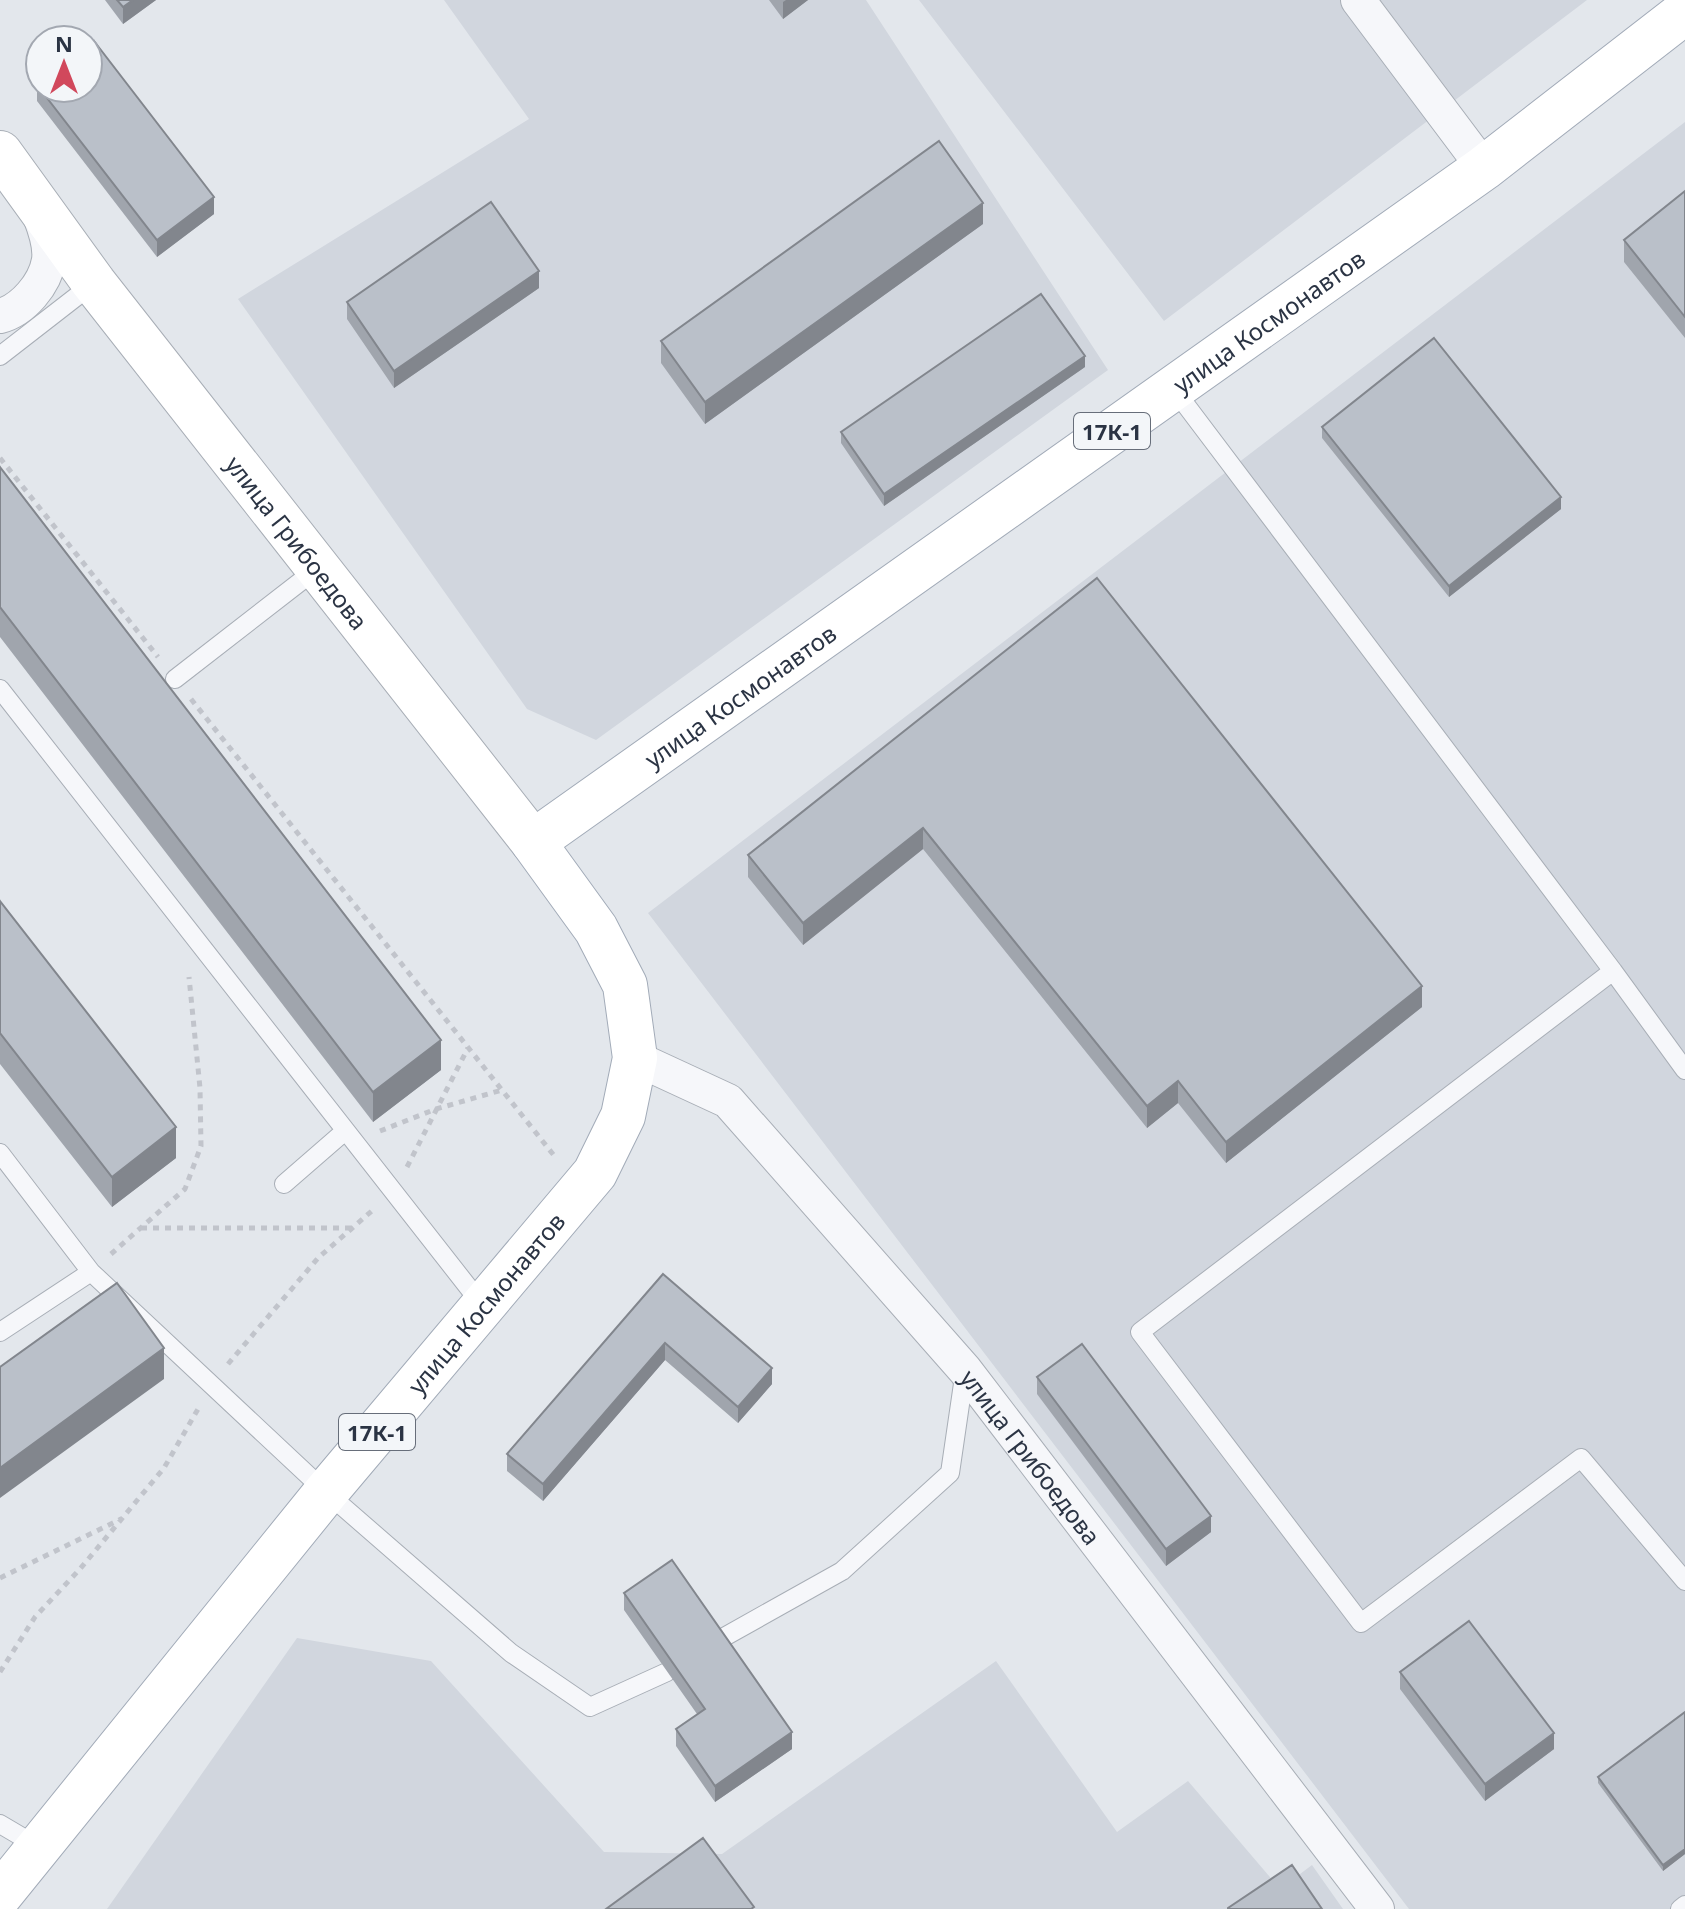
<svg xmlns="http://www.w3.org/2000/svg" width="1685" height="1909" viewBox="0 0 1685 1909" font-family="'Noto Sans',sans-serif">
  <style>
    .built { fill: #d1d6de }
    .lines { fill: none; stroke-linecap: round; stroke-linejoin: round }
    .lane-casing { stroke: #a8aeb6; stroke-width: 20 }
    .street-casing { stroke: #a8aeb6; stroke-width: 36 }
    .secondary-casing { stroke: #a8aeb6; stroke-width: 46 }
    .primary-casing { stroke: #a2abb8; stroke-width: 46 }
    .path { stroke: #c1c4cb; stroke-width: 5; stroke-dasharray: 6 6; stroke-linecap: butt }
    .lane { stroke: #f6f7fa; stroke-width: 18 }
    .street { stroke: #f6f7fa; stroke-width: 34 }
    .secondary { stroke: #fff; stroke-width: 44 }
    .primary { stroke: #fff; stroke-width: 44 }
    .wall { fill: #a0a5ad }
    .shaded-wall { fill: #82868d }
    .building { fill: #bac0c9; stroke: #82868d; stroke-width: 2 }
    .labels { text-anchor: middle; dominant-baseline: central; stroke-width: 6; stroke-linejoin: round; paint-order: stroke }
    .shield { fill: #f3f6f9; stroke: #676e7a; stroke-width: 2 }
    .shield-label { font-size: 22px; font-weight: bold; fill: #2b3444 }
    .street-label { font-size: 24px; fill: #2b3444; stroke: #f3f6f9 }
  </style>
  <rect width="100%" height="100%" fill="#e3e7ec"/>
  <path class="built" d="M444,0H866L1108,370L596,740L527,709L238,299L529,119Z
    M919,0H1587L1164,321Z
    M1685,122V1909H1409L648,913Z
    M297,1638L431,1661L604,1852L722,1854L996,1661L1117,1832L1188,1781L1280,1889L1312,1865L1343,1909H107Z"/>
  <g class="lines">
    <defs>
      <path id="lane" d="M0,356L94,283
        M1173,388L1613,971L1140,1332L1361,1623L1581,1458L1685,1581
        M175,679L318,568
        M0,689L483,1306
        M1613,971L1685,1070
        M0,1153L91,1272
        M284,1184L345,1131
        M0,1332L91,1272L326,1492L511,1653L590,1707L667,1672
        M717,1641L842,1571L950,1473L965,1370
        M0,1824L39,1847
        M1680,1909L1685,1905"/>
      <g id="street">
        <path d="M1358,0L1484,168"/>
        <path d="M0,316C23,310 45,284 49,260C51,245 45,229 40,216"/>
        <path id="s1" d="M635,1058L728,1101L965,1370L1377,1909"/>
      </g>
      <g id="secondary">
        <path id="s2" d="M0,153L94,283L533,842"/>
      </g>
      <g id="primary">
        <path id="s3" d="M0,1895L326,1492L595,1173L623,1116L635,1058L625,985L596,929L533,842L1484,168L1685,12"/>
      </g>
    </defs>
    <use href="#lane" class="lane-casing"/>
    <use href="#street" class="street-casing"/>
    <use href="#secondary" class="secondary-casing"/>
    <use href="#primary" class="primary-casing"/>
    <path class="path" d="M0,458L158,657
      M191,699L556,1158
      M380,1131L436,1109L502,1090
      M407,1167L468,1048
      M141,1228H351
      M111,1254L185,1189L201,1146L200,1088L189,977
      M228,1364L318,1258L374,1209
      M0,1578L121,1519
      M0,1672L35,1617L80,1569L164,1468L198,1409"/>
    <use href="#lane" class="lane"/>
    <use href="#street" class="street"/>
    <use href="#secondary" class="secondary"/>
    <use href="#primary" class="primary"/>
  </g>
  <path class="wall" d="M105,0H156L123,24Z
    M769,0H808L783,19Z
    M37,85L214,214L157,257L37,101Z
    M1685,191V338L1624,262V240Z
    M983,224L705,424L661,363V341Z
    M539,288L394,388L347,319V302Z
    M1085,367L884,506L841,443V432Z
    M1322,427L1561,509L1449,597L1322,438Z
    M0,467L441,1070L373,1122L0,637Z
    M1097,578L1422,1007L1226,1163L1178,1103L1147,1128L923,849L803,945L748,877V855Z
    M0,901L176,1158L112,1207L0,1064Z
    M663,1274L772,1384L738,1423L665,1360L543,1501L507,1471V1454Z
    M1037,1377L1211,1532L1166,1566L1037,1394Z
    M624,1593L792,1749L715,1802L676,1746V1729L697,1714L624,1610Z
    M1400,1672L1554,1749L1485,1801L1400,1689Z
    M1685,1712V1854L1663,1871L1598,1783V1777Z"/>
  <path class="shaded-wall" d="M133,0H156L123,24V7Z
    M786,0H808L783,19V2Z
    M214,197V214L157,257V240Z
    M983,203V224L705,424V402Z
    M539,271V288L394,388V371Z
    M1085,356V367L884,506V494Z
    M1561,497V509L1449,597V586Z
    M923,828V849L803,945V923Z
    M1422,986V1007L1226,1163V1142Z
    M441,1040V1070L373,1122V1092Z
    M1178,1081V1103L1147,1128V1106Z
    M176,1127V1158L112,1207V1177Z
    M665,1343V1360L543,1501V1484Z
    M164,1348V1379L0,1498V1468Z
    M772,1368V1384L738,1423V1407Z
    M1211,1516V1532L1166,1566V1549Z
    M792,1732V1749L715,1802V1786Z
    M1554,1733V1749L1485,1801V1784Z
    M1685,1849V1854L1663,1871V1865Z"/>
  <path class="building" d="M117,0H133L123,7Z
    M94,41L214,197L157,240L37,85L40,83V88H88V46Z
    M939,141L983,203L705,402L661,341Z
    M1685,191V317L1624,240Z
    M491,202L539,271L394,371L347,302Z
    M1041,294L1085,356L884,494L841,432Z
    M1434,338L1561,497L1449,586L1322,427Z
    M0,467L441,1040L373,1092L0,607Z
    M1097,578L1422,986L1226,1142L1178,1081L1147,1106L923,828L803,923L748,855Z
    M0,901L176,1127L112,1177L0,1033Z
    M663,1274L772,1368L738,1407L665,1343L543,1484L507,1454Z
    M117,1283L164,1348L0,1468V1367Z
    M1082,1344L1211,1516L1166,1549L1037,1377Z
    M672,1560L792,1732L715,1786L676,1729L705,1709L624,1593Z
    M1469,1621L1554,1733L1485,1784L1400,1672Z
    M1685,1712V1849L1663,1865L1598,1777Z
    M703,1838L754,1907L751,1909H606Z
    M1292,1865L1322,1909H1228V1908Z"/>
  <g class="labels">
    <g class="shield">
      <rect x="1074" y="413" width="76" height="36" rx="6"/>
      <rect x="339" y="1414" width="76" height="36" rx="6"/>
    </g>
    <g class="shield-label">
      <text x="1112" y="431">17К-1</text>
      <text x="377" y="1432">17К-1</text>
    </g>
    <g class="street-label">
      <text stroke="none"><textPath href="#s3" startOffset="2204">улица Космонавтов</textPath></text>
      <text stroke="none"><textPath href="#s2" startOffset="490">улица Грибоедова</textPath></text>
      <text stroke="none"><textPath href="#s3" startOffset="1556">улица Космонавтов</textPath></text>
      <text stroke="none"><textPath href="#s3" startOffset="766">улица Космонавтов</textPath></text>
      <text stroke="none"><textPath href="#s1" startOffset="570">улица Грибоедова</textPath></text>
    </g>
  </g>
  <g transform="translate(64 64)"><circle r="38" fill="#f3f6f9" stroke="#a3a8b1" stroke-width="2"/>
  <path d="M0-6L14 30L0 20L-14 30Z" fill="#d1485c"/>
  <text y="-12" font-size="22" font-weight="bold" text-anchor="middle" fill="#2b3444">N</text>
  </g>
</svg>
